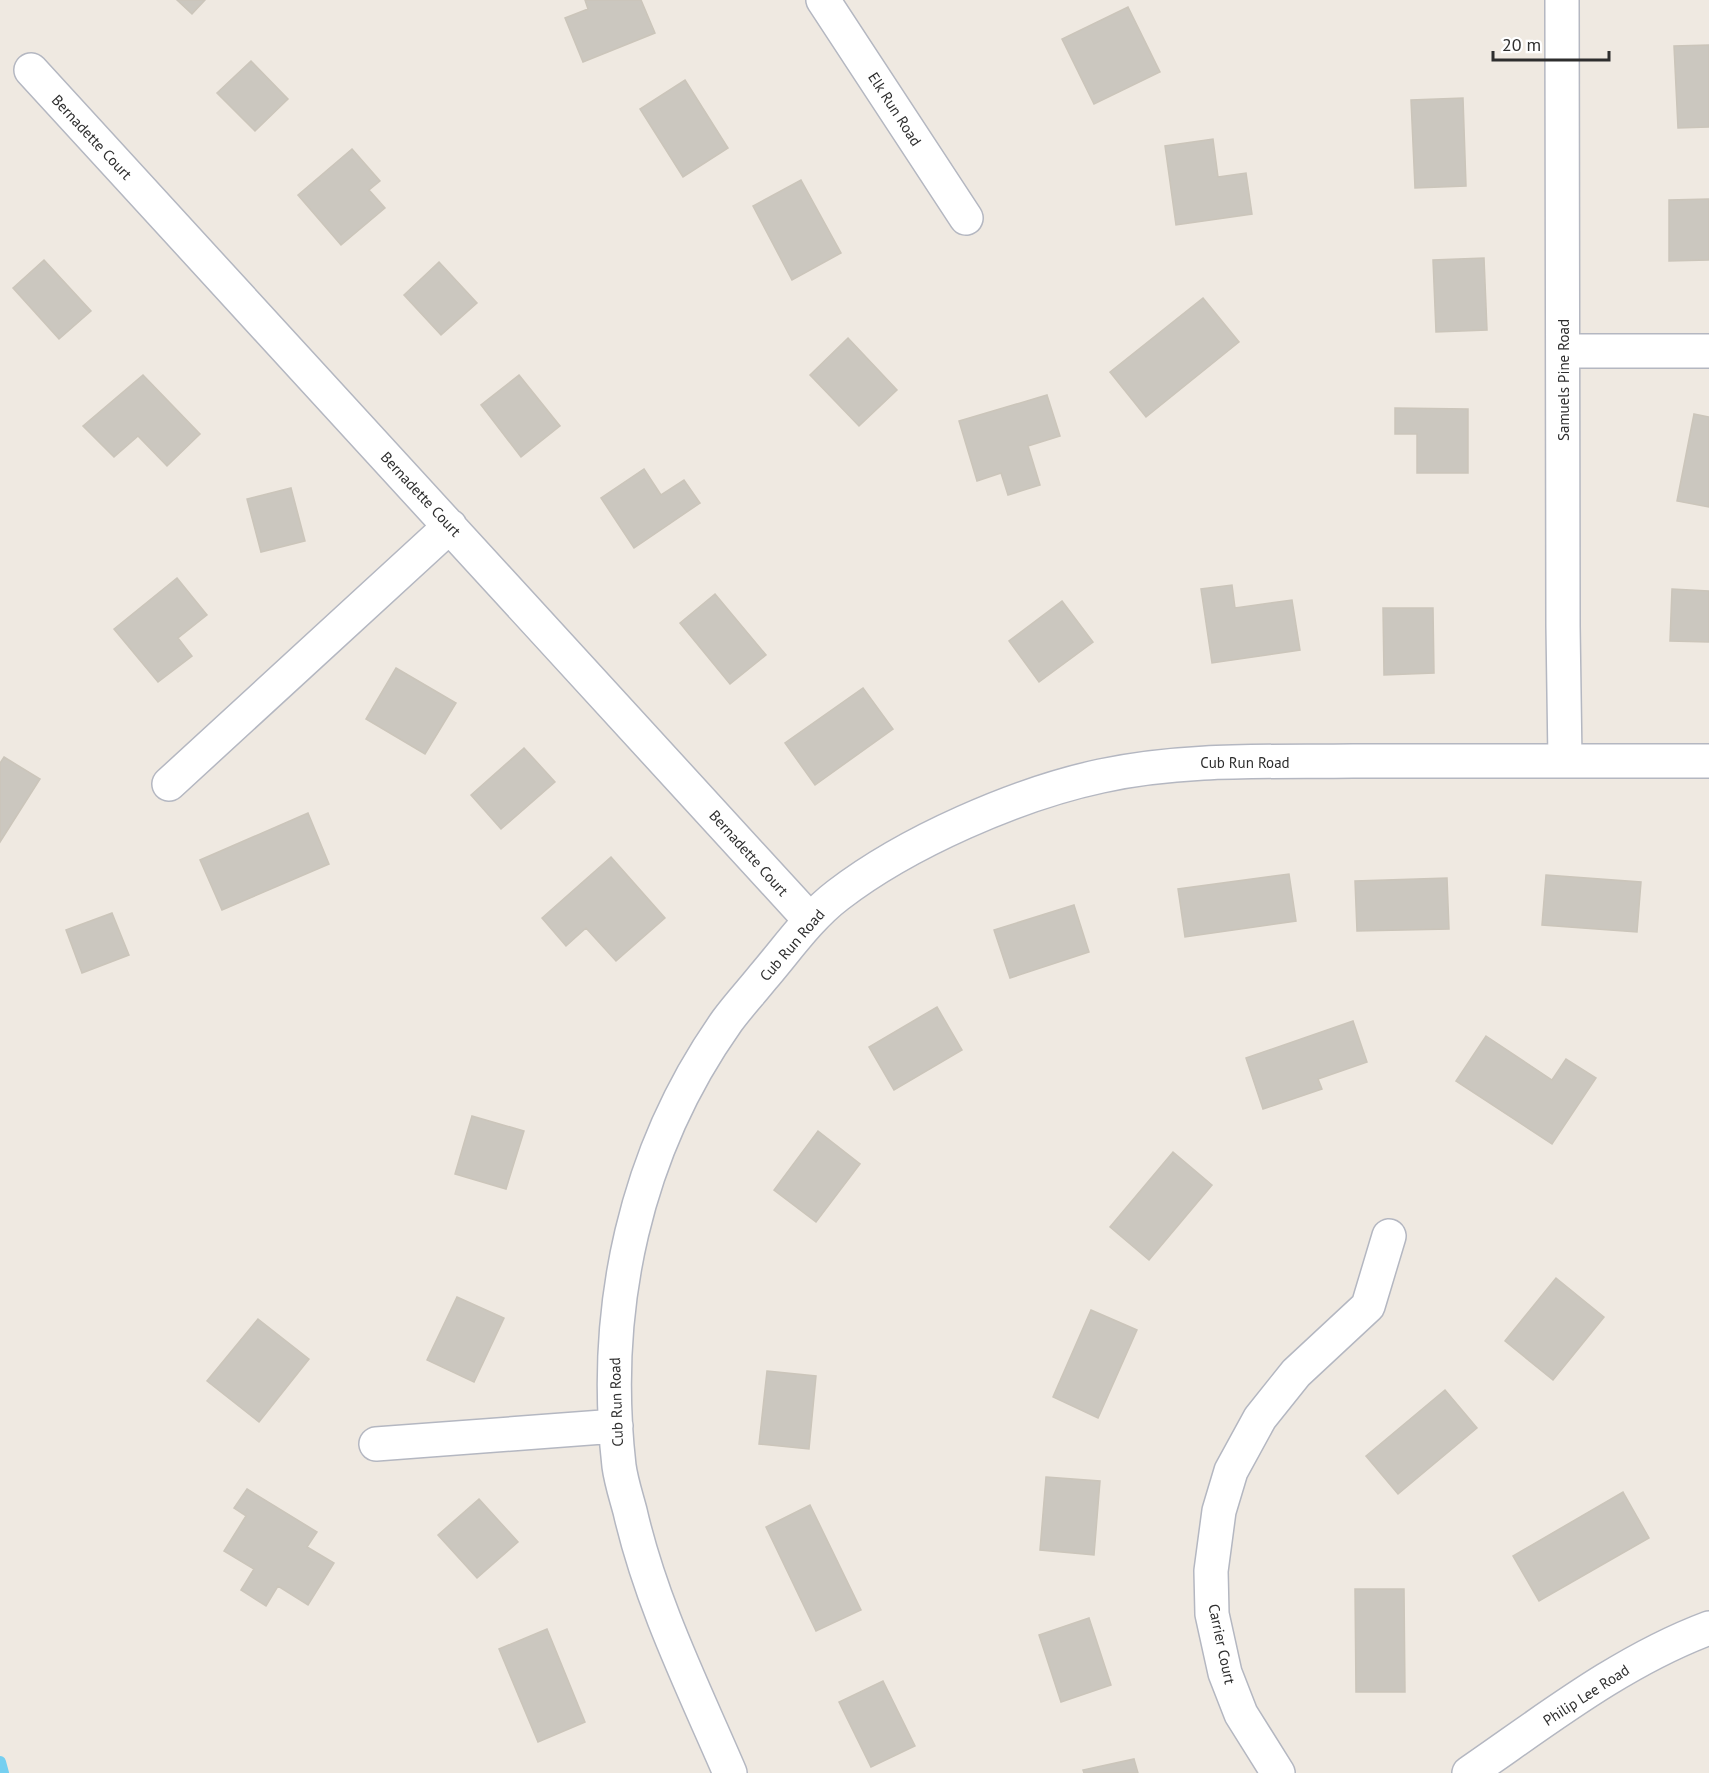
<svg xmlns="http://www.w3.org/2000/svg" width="1709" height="1773" viewBox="0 0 1709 1773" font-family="'PT Sans',sans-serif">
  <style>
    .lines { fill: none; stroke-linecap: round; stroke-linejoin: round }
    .stream { stroke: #75cff0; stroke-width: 12 }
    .building { fill: #cbc7bf; stroke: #cbc5ba; stroke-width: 1.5 }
    .minor-casing { stroke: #b4b7c1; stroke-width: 36 }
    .minor { stroke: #fff; stroke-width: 33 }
    .labels { text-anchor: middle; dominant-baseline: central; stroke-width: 5; stroke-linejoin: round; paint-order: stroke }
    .street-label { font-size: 15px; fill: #2e2e2e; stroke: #fff }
  </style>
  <rect width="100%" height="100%" fill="#efe9e1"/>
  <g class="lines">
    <path class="stream" d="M0,1762L3,1773"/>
  </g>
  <path class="building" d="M177,0H205L192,14Z
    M585,0H641L655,33L583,62L565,18L588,9Z
    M1128,7L1160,72L1094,104L1062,39Z
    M1709,45V127L1678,128L1674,46Z
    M251,61L288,99L255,131L217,93Z
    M685,80L728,148L683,177L640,109Z
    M1463,98L1466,186L1415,188L1411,100Z
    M1213,139L1218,177L1246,173L1252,214L1176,225L1165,146Z
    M352,149L380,181L369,190L385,208L341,245L298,195Z
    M801,180L841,253L792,280L753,206Z
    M1709,199V260L1669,261V200Z
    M1484,258L1487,330L1436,332L1433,260Z
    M44,260L91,311L59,339L13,288Z
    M439,262L477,303L441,335L404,295Z
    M1203,298L1239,342L1146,417L1110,372Z
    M848,338L897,390L859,426L810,375Z
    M143,375L200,434L167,466L138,436L114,457L83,426Z
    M519,375L560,426L521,457L481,405Z
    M1047,395L1060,436L1028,446L1040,485L1008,495L1001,473L977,481L959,421Z
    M1395,408L1468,409V473H1417V434H1395Z
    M1694,414L1709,417V507L1677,501Z
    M644,469L661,495L684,480L700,503L634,548L601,498Z
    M291,488L305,541L261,552L247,499Z
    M177,578L207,615L178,638L192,656L158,682L114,629Z
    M1232,585L1235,608L1292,600L1300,650L1212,663L1201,589Z
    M1672,589L1709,591V642L1670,641Z
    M715,594L766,655L730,684L680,623Z
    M1062,601L1093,642L1039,682L1009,641Z
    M1383,608H1433L1434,673L1384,675Z
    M396,668L456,703L425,754L366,719Z
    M863,688L893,729L815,785L785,743Z
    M524,748L555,782L501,829L471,795Z
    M4,757L40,779L0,842V763Z
    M308,813L329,864L222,910L200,860Z
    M611,857L665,918L616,961L586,928L566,946L542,918Z
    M1289,874L1296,921L1185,937L1178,889Z
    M1546,875L1641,882L1637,932L1542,925Z
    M1447,878L1449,929L1357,931L1355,881Z
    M1074,905L1089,952L1010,978L994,930Z
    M112,913L129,955L82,973L66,930Z
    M937,1007L962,1050L894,1090L869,1047Z
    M1353,1021L1367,1062L1318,1079L1322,1089L1263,1109L1246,1058Z
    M1486,1036L1552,1080L1566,1059L1596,1078L1552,1144L1456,1081Z
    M472,1116L524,1131L506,1189L455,1174Z
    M818,1131L860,1164L816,1222L774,1190Z
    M1173,1152L1212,1185L1149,1260L1110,1227Z
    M1556,1278L1604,1317L1553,1380L1505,1341Z
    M457,1297L504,1318L474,1382L427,1360Z
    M1091,1310L1137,1330L1098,1418L1053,1397Z
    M258,1319L309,1359L259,1422L207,1381Z
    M767,1371L816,1376L809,1449L759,1444Z
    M1445,1390L1477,1428L1398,1494L1366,1456Z
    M1046,1477L1100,1481L1094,1555L1040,1550Z
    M247,1489L317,1532L307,1547L334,1563L308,1605L278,1586L266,1606L241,1590L254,1569L224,1551L246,1516L234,1508Z
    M1623,1492L1649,1538L1539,1601L1513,1556Z
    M479,1499L518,1542L477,1578L438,1535Z
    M810,1505L861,1610L816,1631L766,1527Z
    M1355,1589H1404L1405,1692H1356Z
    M1089,1618L1111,1685L1061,1702L1039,1635Z
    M547,1629L585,1722L538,1742L499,1649Z
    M883,1681L915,1746L871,1767L839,1702Z
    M1134,1759L1138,1773H1084L1083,1770Z"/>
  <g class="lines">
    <defs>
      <path id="minor" d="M823,0L966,218
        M1562,0L1563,626L1565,760
        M31,70L810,920
        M1563,351H1709
        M169,784L450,526
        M376,1444L616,1426
        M730,1773C693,1687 651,1603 630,1511C626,1496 621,1481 619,1466C601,1308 635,1151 727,1021C738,1006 751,992 763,977C787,949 809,917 838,895C907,842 1017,794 1101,776C1184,758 1269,762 1353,761C1472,761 1590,761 1709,761
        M1278,1773L1241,1714L1225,1673L1212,1614L1211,1571L1219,1511L1231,1471L1260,1418L1296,1373L1368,1306L1389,1236
        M1469,1773C1546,1720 1621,1661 1709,1628"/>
    </defs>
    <use href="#minor" class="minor-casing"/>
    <use href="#minor" class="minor"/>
  </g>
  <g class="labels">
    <g class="street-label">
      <text transform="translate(895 109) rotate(57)">Elk Run Road</text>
      <text transform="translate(92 137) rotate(47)">Bernadette Court</text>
      <text transform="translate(1563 380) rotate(-90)">Samuels Pine Road</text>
      <text transform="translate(421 494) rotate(47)">Bernadette Court</text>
      <text x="1245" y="762">Cub Run Road</text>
      <text transform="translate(749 853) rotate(48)">Bernadette Court</text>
      <text transform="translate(792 945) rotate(-49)">Cub Run Road</text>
      <text transform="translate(616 1402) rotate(-92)">Cub Run Road</text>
      <text transform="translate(1222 1644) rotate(78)">Carrier Court</text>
      <text transform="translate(1586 1695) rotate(-33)">Philip Lee Road</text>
    </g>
  </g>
  <path d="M1493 51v9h116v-9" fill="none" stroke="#2e2e2e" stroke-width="3"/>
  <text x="1502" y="51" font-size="18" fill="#2e2e2e" stroke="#ffffff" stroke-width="4.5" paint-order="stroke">20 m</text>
</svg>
